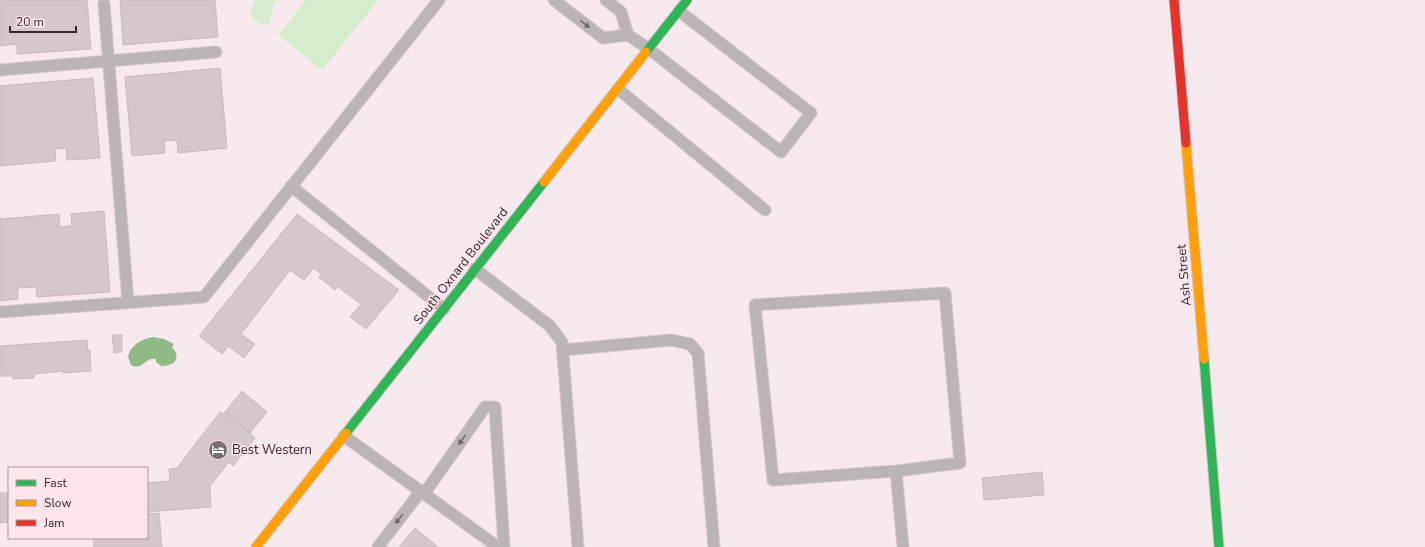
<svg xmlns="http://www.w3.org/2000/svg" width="1425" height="547" viewBox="0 0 1425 547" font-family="'Nunito Sans',sans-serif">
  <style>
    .green { fill: #d5ebcd }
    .water { fill: #8fb985 }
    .building { fill: #d4c8cb; stroke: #c8bbbf }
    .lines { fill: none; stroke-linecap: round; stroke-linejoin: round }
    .lane-casing { stroke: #d3c7cb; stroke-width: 13 }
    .fast-casing { stroke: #d3c7cb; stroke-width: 11 }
    .slow-casing { stroke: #d3c7cb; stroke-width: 11 }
    .jam-casing { stroke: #d3c7cb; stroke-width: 11 }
    .lane { stroke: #bbb4b7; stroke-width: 11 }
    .fast { stroke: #30b455; stroke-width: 9 }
    .slow { stroke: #ff9f0a; stroke-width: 9 }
    .jam { stroke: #e5322d; stroke-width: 9 }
    .oneway { fill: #72676b }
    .labels { text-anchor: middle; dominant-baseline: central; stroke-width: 3; stroke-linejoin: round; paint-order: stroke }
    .street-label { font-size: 13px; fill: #36282c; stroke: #fbe4ea }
    .poi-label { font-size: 13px; fill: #36282c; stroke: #fbe4ea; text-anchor: start }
  </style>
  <rect width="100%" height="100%" fill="#f6e9ed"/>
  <path class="green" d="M255,0H279L274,3L270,23C260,28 253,20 250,11Z
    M306,0H378L322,70L278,35Z"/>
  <path class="water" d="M153,337L164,339L174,344L172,347C182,359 174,366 161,366L156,362V359C144,357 144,371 131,365L128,357C130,345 142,339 153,337Z"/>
  <path class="building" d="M0,0H87L91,49L17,54V44L0,46Z
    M120,0H215L218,37L123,45Z
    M220,68L227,148L178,153L177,140L164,141L165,153L132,156L125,77Z
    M93,78L100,158L67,160L66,148L55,149L56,161L0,166V86Z
    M104,211L110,292L37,297L36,287L18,288V299L0,301V219L59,214L60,227L72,226L71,214Z
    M297,214L399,290L366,329L350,317L361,304L338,287L335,290L319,277L321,274L314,268L304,280L290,270L241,334L255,344L244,358L228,346L222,354L199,336Z
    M112,335H122V352L114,353Z
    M87,340L88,351L90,350L91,371L63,373V371L34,374V378L13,379L12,376H0V346Z
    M242,391L267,412L250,433L225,412Z
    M220,412L223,414L225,412L255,438L233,466L229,462L210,486L211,507L147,512V483L170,481L169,469L177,468Z
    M1042,472L1044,495L984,500L982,478Z
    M0,493H9V522L0,523Z
    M159,513L162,547H94L93,538H147V514Z
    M415,528L438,547H399Z"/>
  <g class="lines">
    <defs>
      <path id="lane" d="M554,0L603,38L628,35
        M606,0L621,12L628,35L649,49L781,152L811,113L679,11
        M104,4L128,302
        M0,70L216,52
        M618,89L765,210
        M291,186L444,309
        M475,269L550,326L562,342L578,547
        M945,293L960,463L896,471L773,480L755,305Z
        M0,312L204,297L439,0
        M563,350L671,340L690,344L698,353L714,547
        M344,436L498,547
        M896,471L903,547
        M424,494L485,407H495L504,547
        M378,547L421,491"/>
      <path id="fast" d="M646,52L687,0
        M1204,359L1219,547
        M346,433L544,182"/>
      <path id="slow" d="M1186,143L1204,359
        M544,182L646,52
        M256,547L346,433"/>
      <path id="jam" d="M1174,0L1186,143"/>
    </defs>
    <use href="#lane" class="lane-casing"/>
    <use href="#fast" class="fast-casing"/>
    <use href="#slow" class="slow-casing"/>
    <use href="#jam" class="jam-casing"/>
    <use href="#lane" class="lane"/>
    <use href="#fast" class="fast"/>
    <use href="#slow" class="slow"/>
    <use href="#jam" class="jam"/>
  </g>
  <defs><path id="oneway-solid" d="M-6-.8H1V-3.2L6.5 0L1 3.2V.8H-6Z"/></defs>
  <g class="oneway">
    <use href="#oneway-solid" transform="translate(585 24) rotate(38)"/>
    <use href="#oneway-solid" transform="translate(462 440) rotate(125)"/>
    <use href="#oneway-solid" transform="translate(399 519) rotate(128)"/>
  </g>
  <defs>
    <symbol id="hotel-disc" viewBox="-11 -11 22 22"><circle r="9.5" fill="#796c70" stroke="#fbe4ea"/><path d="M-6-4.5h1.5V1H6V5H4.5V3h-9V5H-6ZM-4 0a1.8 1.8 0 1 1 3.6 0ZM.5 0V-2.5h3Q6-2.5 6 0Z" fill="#fff"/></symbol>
  </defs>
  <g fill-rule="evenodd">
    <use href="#hotel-disc" x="207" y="439" width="22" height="22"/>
  </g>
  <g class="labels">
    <g class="street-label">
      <text transform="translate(461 266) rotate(-52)">South Oxnard Boulevard</text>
      <text transform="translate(1184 275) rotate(-95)">Ash Street</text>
    </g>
    <g class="poi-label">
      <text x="232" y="450">Best Western</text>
    </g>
  </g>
  <rect x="8" y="467" width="140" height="72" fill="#fbe4ea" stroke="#ac999e"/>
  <rect x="16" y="480" width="20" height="6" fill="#30b455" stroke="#ac999e"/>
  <text x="44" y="487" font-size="12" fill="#36282c">Fast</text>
  <rect x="16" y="500" width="20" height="6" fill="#ff9f0a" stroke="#ac999e"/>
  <text x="44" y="507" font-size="12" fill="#36282c">Slow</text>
  <rect x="16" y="520" width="20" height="6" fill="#e5322d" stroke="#ac999e"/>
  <text x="44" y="527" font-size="12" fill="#36282c">Jam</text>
  <path d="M10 26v6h66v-6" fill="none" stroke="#36282c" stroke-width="2"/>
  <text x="16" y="26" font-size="12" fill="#36282c" stroke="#fbe4ea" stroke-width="3" paint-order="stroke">20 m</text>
</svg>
